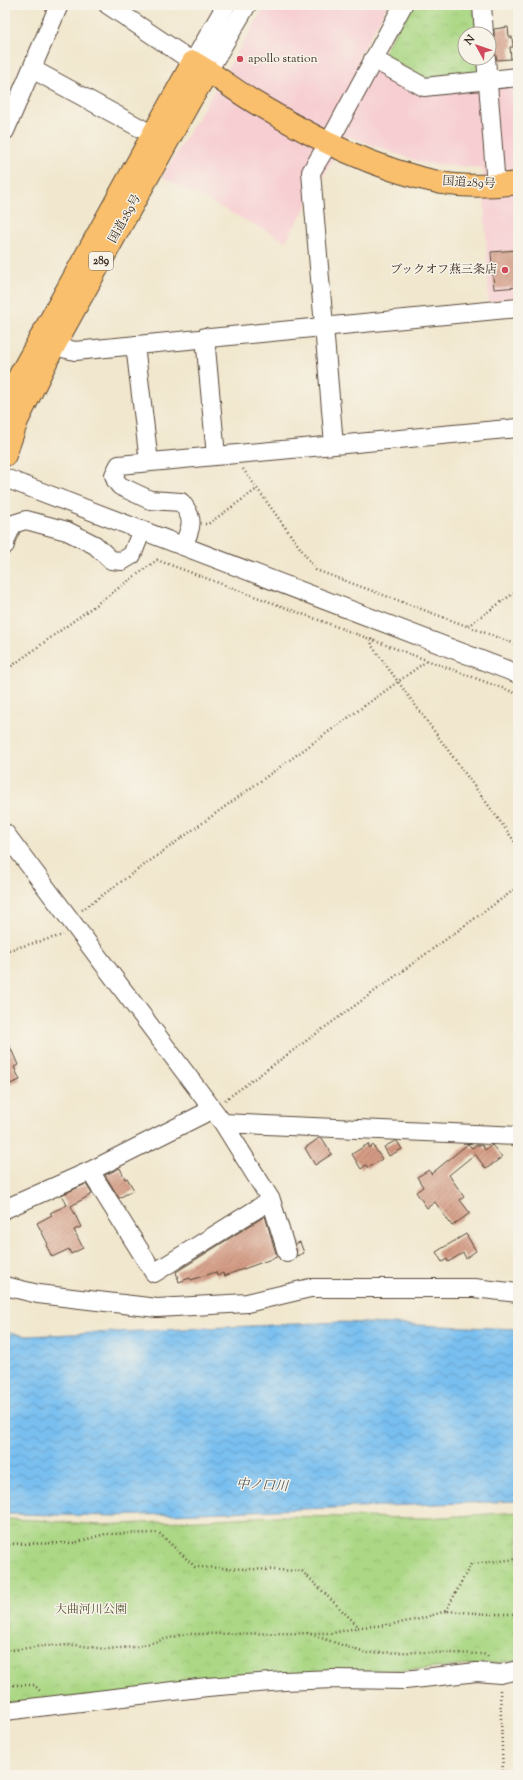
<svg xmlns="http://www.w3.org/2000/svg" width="523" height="1780" viewBox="0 0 523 1780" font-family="'Sorts Mill Goudy','Noto Serif JP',serif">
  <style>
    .built { fill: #f7cfd3 }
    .park { fill: url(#park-crowns); stroke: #748152 }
    .water { fill: url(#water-waves); stroke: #5a7487 }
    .building { fill: url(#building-hatch) }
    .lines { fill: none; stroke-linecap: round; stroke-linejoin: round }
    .minor-casing { stroke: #564638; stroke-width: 20 }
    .highway-casing { stroke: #564638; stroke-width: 24 }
    .path { stroke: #564638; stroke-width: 2.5; stroke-dasharray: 1 3; stroke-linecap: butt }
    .minor { stroke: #fff; stroke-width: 18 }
    .highway { stroke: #f9bf6d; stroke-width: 22 }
    .poi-dot { fill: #d1495b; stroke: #f7f3e8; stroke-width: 1.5 }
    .labels { text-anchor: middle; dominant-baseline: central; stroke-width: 3; stroke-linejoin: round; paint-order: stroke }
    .shield { fill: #f7f3e8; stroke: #73665b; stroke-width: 1 }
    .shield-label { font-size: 11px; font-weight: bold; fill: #3b2a1e }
    .poi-label { font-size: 12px; fill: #3b2a1e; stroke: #f7f3e8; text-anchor: start }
    .street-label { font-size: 12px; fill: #3b2a1e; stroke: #f7f3e8 }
    .park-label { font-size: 12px; fill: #575638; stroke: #f7f3e8 }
    .water-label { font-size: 13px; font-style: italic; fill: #4d575d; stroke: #f7f3e8 }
  </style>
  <defs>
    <pattern id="park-crowns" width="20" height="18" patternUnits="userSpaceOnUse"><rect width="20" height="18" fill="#acd885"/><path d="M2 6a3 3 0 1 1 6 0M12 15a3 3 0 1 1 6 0" fill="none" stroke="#95ba72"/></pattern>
    <pattern id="water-waves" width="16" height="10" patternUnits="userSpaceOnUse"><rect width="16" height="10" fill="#78bff0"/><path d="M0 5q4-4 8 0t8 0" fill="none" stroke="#649bc2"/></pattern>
    <pattern id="building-hatch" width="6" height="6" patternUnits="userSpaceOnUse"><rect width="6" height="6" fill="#d49b84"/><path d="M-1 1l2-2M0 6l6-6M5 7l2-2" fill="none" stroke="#ad7f6b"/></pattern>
  </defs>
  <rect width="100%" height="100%" fill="#f7f3e8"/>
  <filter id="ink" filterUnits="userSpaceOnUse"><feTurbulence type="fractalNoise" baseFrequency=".025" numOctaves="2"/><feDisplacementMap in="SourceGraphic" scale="8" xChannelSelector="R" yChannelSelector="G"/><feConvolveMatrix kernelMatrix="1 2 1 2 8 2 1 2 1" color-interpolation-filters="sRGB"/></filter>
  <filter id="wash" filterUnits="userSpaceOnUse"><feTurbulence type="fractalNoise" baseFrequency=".012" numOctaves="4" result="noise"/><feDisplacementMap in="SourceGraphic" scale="16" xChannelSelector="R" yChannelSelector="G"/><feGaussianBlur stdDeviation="0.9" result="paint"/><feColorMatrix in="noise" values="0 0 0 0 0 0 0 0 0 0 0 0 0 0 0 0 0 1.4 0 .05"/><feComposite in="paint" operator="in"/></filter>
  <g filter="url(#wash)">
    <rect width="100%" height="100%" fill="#f1e7ce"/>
    <path class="built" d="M266,5H388L358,58L420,95L518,85V299L489,302L483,168L423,163L347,136L286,241L162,177Z"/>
    <path class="park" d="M410,5H474L477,34H465V58H479L480,69L475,75L427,79L386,57L385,50Z
      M518,1512V1661L5,1704V1519L36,1520L102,1525L277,1516L428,1518Z"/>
    <path class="water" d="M340,1322L518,1329V1501L116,1516L5,1514V1332L27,1336Z"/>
    <g id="blocks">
      <path class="building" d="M508,27L509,37H512L513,47H510L511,59L497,60L495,52L492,50L491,41L494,38V29Z
        M518,250V287L494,289L491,252Z
        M5,1035L18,1065L14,1067L20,1080L5,1086Z
        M319,1138H322L332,1154L315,1165L305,1148Z
        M395,1141H397L402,1149L389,1156L384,1147Z
        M368,1144L370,1148L373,1145L382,1159L368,1168L366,1165L361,1169L352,1154Z
        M468,1144L472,1148L476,1145H482L485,1150L492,1145L502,1157L486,1169L475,1154L449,1175L464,1197L460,1200L470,1213L452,1226L435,1202L427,1208L416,1192L423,1187L417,1177L429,1170L431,1174Z
        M120,1168L125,1179L127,1178L134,1190L119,1198L105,1175Z
        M86,1184L92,1194L71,1206L81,1227L74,1230L83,1248L71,1254L69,1249L52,1257L46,1245L48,1244L37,1223L52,1215L50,1213L67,1205L61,1195Z
        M265,1216L277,1257L224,1276L223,1273L217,1276L216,1272L191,1280L190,1278L179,1282L176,1272Z
        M466,1234L476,1251L466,1258L463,1253L448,1262L447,1259L442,1262L436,1252Z
        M300,1242L304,1253L297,1256L295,1244Z"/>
    </g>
  </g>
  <g filter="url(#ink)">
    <use href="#blocks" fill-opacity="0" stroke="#564638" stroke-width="1"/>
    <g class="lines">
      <defs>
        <path id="minor" d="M108,5L193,62L226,5
          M482,5L484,34
          M486,58L496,186
          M373,59L424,87L518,77
          M32,69L153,135
          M208,71L247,5
          M5,131L59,5
          M205,337L216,456
          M135,345L149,462
          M54,346L75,351L518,308
          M334,445L311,172L328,144L403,5
          M5,478L518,674
          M5,545L6,539L13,524L26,520L67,531L95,545L111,560L122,561L132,555L142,530
          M183,546C192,526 195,519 181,502L150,500L120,486L116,481L114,475L119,465L518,428
          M5,833L223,1123L271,1200L287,1253
          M223,1123L518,1136
          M90,1171L154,1273L271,1200
          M5,1209L90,1171L211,1110
          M5,1286L38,1294L157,1308L247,1303L310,1288H474L518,1293
          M5,1711L207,1687L284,1681L334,1679L405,1680L477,1672L500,1674L518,1670"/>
        <path id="highway" d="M5,402L193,62C214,74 233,89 254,102C314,138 373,169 442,183C465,187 495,186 518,183
          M5,455L17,421L54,346L191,99L208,71"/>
      </defs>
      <use href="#minor" class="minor-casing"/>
      <use href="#highway" class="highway-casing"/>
      <path class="path" d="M243,469L316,570L518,645
        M205,524H208L257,489
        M468,626L518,590
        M371,639L372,646L518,846
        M5,671L157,560L518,694
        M82,910L428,660
        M5,951L63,935
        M225,1100L518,887
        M5,1544L74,1543L105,1534L159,1533L195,1567L302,1571L359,1627
        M446,1611L471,1564L518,1559
        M307,1633L365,1653L420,1652L483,1654L490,1657
        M5,1651L42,1646L76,1645L105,1649L135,1647L185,1634L333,1633L360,1627L388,1625L420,1619L446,1611L489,1614H518
        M5,1685H34L40,1691
        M500,1690L503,1775"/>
      <use href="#minor" class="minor"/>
      <use href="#highway" class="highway"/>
    </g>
  </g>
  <g class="poi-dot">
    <circle cx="240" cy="59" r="4"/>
    <circle cx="505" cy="270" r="4"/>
  </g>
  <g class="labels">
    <rect class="shield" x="89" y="252" width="24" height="18" rx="3"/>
    <g class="shield-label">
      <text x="101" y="261">289</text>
    </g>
    <g class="poi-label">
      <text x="248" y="59">apollo station</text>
      <text x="497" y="270" text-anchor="end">ブックオフ燕三条店</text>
    </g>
    <g class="street-label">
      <text transform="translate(469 183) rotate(3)">国道289号</text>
      <text transform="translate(125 219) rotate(-61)">国道289号</text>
    </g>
    <g class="park-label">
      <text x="91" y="1610">大曲河川公園</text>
    </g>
    <g class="water-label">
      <text transform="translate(262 1486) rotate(3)">中ノ口川</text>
    </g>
  </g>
  <rect width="523" height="1780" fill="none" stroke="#f7f3e8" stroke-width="20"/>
  <g transform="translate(477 46) rotate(310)"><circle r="19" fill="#f7f3e8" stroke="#aca397"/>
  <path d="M0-3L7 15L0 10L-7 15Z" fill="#d1495b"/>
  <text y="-6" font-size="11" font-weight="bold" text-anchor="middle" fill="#3b2a1e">N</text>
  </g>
</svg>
